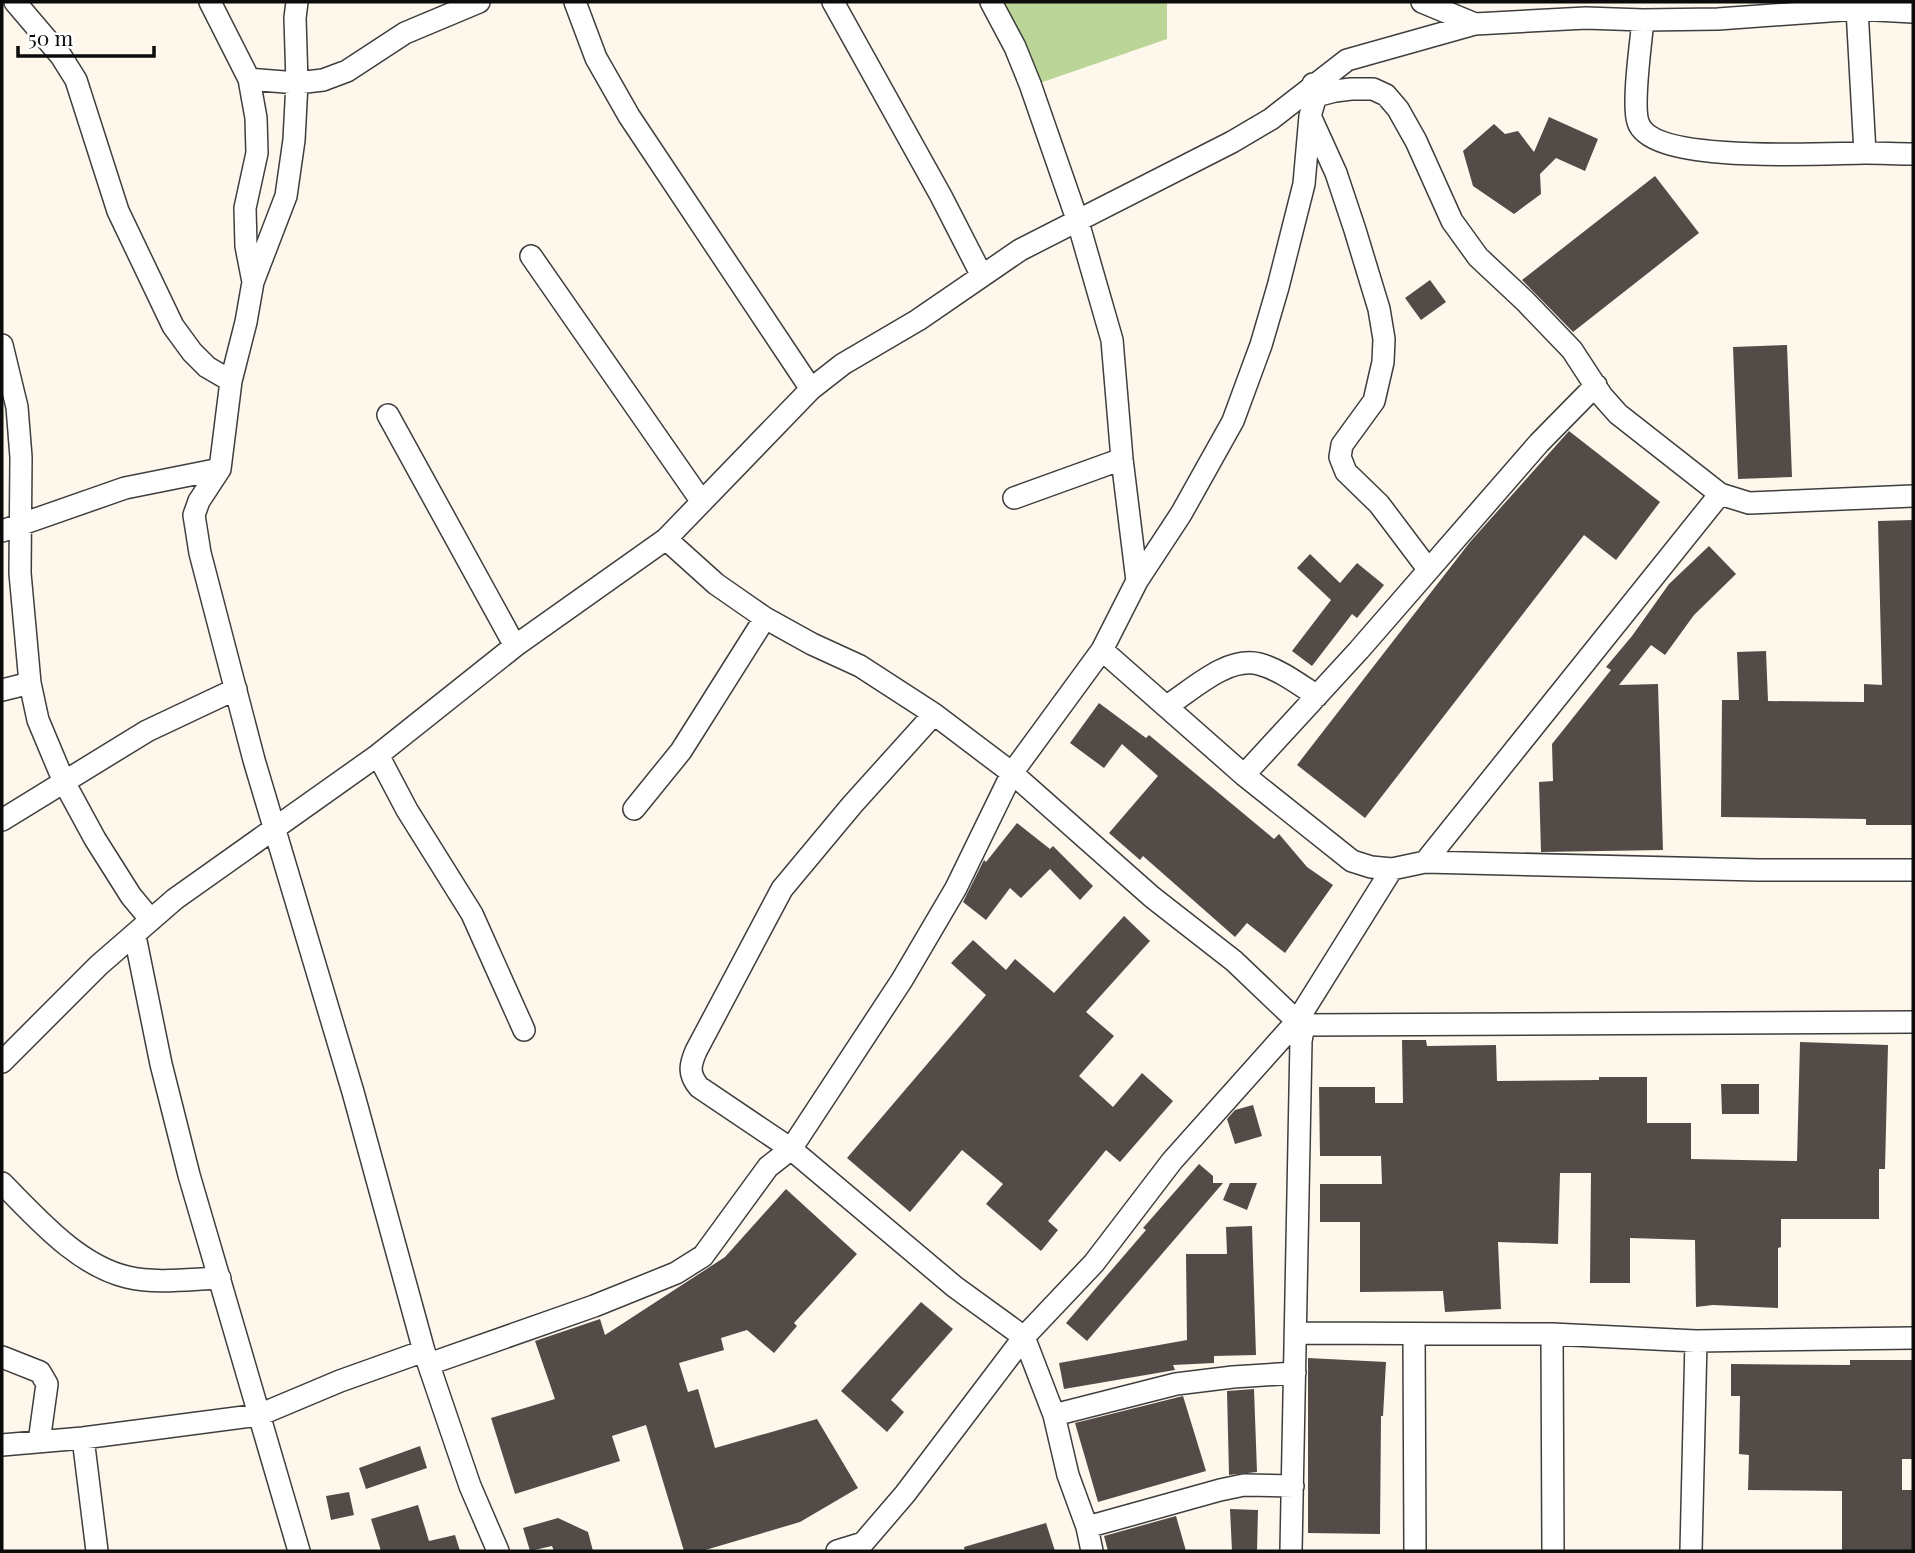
<svg xmlns="http://www.w3.org/2000/svg" width="1915" height="1553" viewBox="0 0 1915 1553" font-family="'Playfair Display',serif">
  <style>
    .forest { fill: #bbd598 }
    .building { fill: #534b48 }
    .lines { fill: none; stroke-linecap: round; stroke-linejoin: round }
    .minor-casing { stroke: #3e3e3e; stroke-width: 24 }
    .minor { stroke: #fff; stroke-width: 21 }
  </style>
  <rect width="100%" height="100%" fill="#fef7eb"/>
  <path class="forest" d="M981,2H1167V39L1037,84Z"/>
  <path class="building" d="M1549,117L1598,139L1585,171L1556,158L1540,174L1541,194L1514,214L1473,186L1463,151L1494,124L1505,134L1518,131L1534,152Z
    M1655,176L1699,233L1573,332L1522,280Z
    M1430,280L1446,302L1421,320L1405,298Z
    M1787,345L1792,477L1738,479L1733,347Z
    M1569,431L1660,502L1616,560L1584,535L1365,818L1297,765L1470,542Z
    M1913,520V825H1866V819L1721,817L1722,700H1739L1737,652L1766,651L1768,701L1864,702V684L1882,685L1878,521Z
    M1709,546L1736,574L1694,615L1665,655L1651,645L1619,685L1658,684L1663,850L1541,852L1539,782L1553,781L1552,744L1611,670L1606,667L1632,636L1669,584Z
    M1310,554L1340,583L1357,563L1384,585L1357,618L1352,614L1312,666L1292,651L1331,600L1297,568Z
    M1099,703L1146,738L1149,735L1274,839L1279,834L1307,867L1333,885L1285,953L1247,923L1235,937L1143,856L1140,860L1109,833L1158,776L1122,744L1104,768L1070,743Z
    M1017,823L1050,849L1053,846L1093,886L1080,900L1050,869L1021,898L1010,888L986,920L963,902L984,860L986,862Z
    M1124,916L1150,941L1086,1012L1114,1036L1079,1076L1113,1107L1142,1073L1173,1101L1120,1162L1106,1150L1048,1221L1058,1230L1041,1251L986,1204L1003,1184L962,1150L910,1212L847,1158L986,995L951,963L973,940L1006,970L1015,959L1054,993Z
    M1402,1040H1426L1427,1046L1496,1045L1497,1081L1599,1080V1077H1647V1123H1691V1159L1797,1161L1800,1042L1888,1045L1885,1169H1879V1219H1781V1247L1778,1248V1308L1713,1305L1696,1307L1695,1240L1630,1238V1283H1590L1591,1173H1560L1558,1244L1498,1242L1501,1309L1445,1312L1443,1291L1360,1292V1222H1320V1184H1382L1381,1156H1320L1319,1087H1375V1103H1403Z
    M1721,1084H1759V1114H1722Z
    M1253,1105L1262,1136L1235,1144L1227,1119L1235,1110Z
    M1199,1164L1213,1176V1183H1223L1087,1341L1066,1323L1146,1230L1143,1228Z
    M1230,1183H1257L1247,1210L1223,1200Z
    M786,1189L857,1254L794,1323L797,1326L774,1353L747,1330L721,1338L724,1350L679,1363L688,1392L698,1389L715,1448L817,1419L858,1488L800,1522L702,1551H684L646,1425L612,1436L620,1461L515,1494L491,1418L555,1399L535,1341L600,1319L605,1335L725,1257Z
    M1252,1226L1256,1355L1214,1356V1363L1173,1365L1175,1370L1064,1389L1059,1363L1187,1340L1186,1254H1227L1226,1227Z
    M921,1302L953,1329L891,1400L904,1412L887,1432L841,1391Z
    M1308,1358L1386,1362L1383,1416H1381L1380,1534L1308,1533Z
    M1850,1360H1913V1459H1902V1490H1913V1551H1842V1491L1748,1490L1749,1455L1739,1454L1740,1396H1731V1364L1850,1365Z
    M1254,1389L1257,1472L1229,1475L1227,1391Z
    M1183,1396L1206,1471L1098,1502L1075,1423Z
    M420,1446L427,1468L366,1489L359,1468Z
    M349,1492L354,1515L331,1520L326,1496Z
    M418,1505L429,1541L455,1535L460,1551H381L371,1519Z
    M1230,1509L1258,1510L1257,1551H1232Z
    M1176,1516L1186,1551H1108L1104,1536Z
    M558,1518L588,1532L593,1551H554L552,1546L530,1551L523,1528Z
    M1046,1523L1055,1551H965L964,1547Z"/>
  <g class="lines">
    <defs>
      <path id="minor" d="M15,2L61,56L76,80L118,211L173,326L192,352L207,367L231,381
        M210,2L249,79L256,118L257,153L245,208L246,246L253,282L246,322L231,381L220,469L199,501L194,515L200,553L254,760L353,1092L424,1351L470,1486L498,1551
        M575,2L596,58L629,116L811,389
        M833,2L941,196L982,276
        M991,2L1015,47L1030,84L1078,222L1112,340L1122,459L1137,581
        M1422,2L1475,24
        M1857,9L1865,153
        M1643,20C1641,42 1632,104 1638,122C1651,165 1826,153 1865,153C1881,153 1897,154 1913,154
        M249,79L297,83L323,80L347,71L405,33L479,2
        M1316,96L1335,91L1351,89H1373L1386,95L1398,109L1416,141L1452,221L1478,257L1525,301L1572,350L1602,396L1618,414L1720,494L1749,503L1913,496
        M1311,118L1336,173L1355,230L1379,309L1384,339L1383,362L1374,401L1342,445L1340,457L1346,472L1379,504L1428,569
        M531,256L702,502
        M253,282L286,196L294,140L297,83L295,18L297,2
        M2,345L17,407L21,457L20,573L30,683L38,720L64,782L95,839L131,896L151,920
        M388,415L515,646
        M1014,498L1122,459
        M2,531L125,488L220,469
        M666,539L716,584L765,618L812,644L860,666L934,714L1012,773L1152,897L1234,961L1297,1021L1304,1025L1913,1022
        M1102,650L1244,775L1352,861L1371,867L1392,869L1425,862L1758,870H1913
        M2,690L30,683
        M1167,706C1192,690 1227,656 1259,664C1279,669 1300,685 1317,696
        M934,714L852,805L782,889L696,1051C690,1065 688,1074 699,1087L791,1149L955,1287L1024,1337L1054,1415L1068,1475L1087,1527L1092,1551
        M378,755L407,810L472,914L524,1030
        M1244,775L1359,650L1539,443L1596,385
        M634,809L681,751L765,618
        M2,820L147,731L236,689
        M1425,862L1720,494
        M135,936L161,1064L189,1175L299,1551
        M2,1062L99,965L175,899L378,755L515,646L666,539L811,389L843,364L918,320L1020,250L1232,142L1271,119L1347,60L1475,24L1586,18L1643,20L1718,19L1857,9L1913,12
        M2,1183C37,1218 77,1265 127,1277C157,1284 190,1279 220,1278
        M1296,1333L1552,1334L1696,1341L1913,1338
        M1414,1334L1415,1551
        M1552,1334L1553,1551
        M2,1357L40,1372L47,1384L39,1442
        M429,1364L594,1306L676,1273L703,1256L768,1167L791,1149L902,980L956,888L1012,773L1102,650L1137,581L1181,514L1233,421L1261,345L1278,287L1304,184L1310,116L1316,96L1313,84
        M1054,1415L1176,1384L1233,1377L1295,1373
        M83,1438L97,1551
        M2,1445L83,1438L259,1415L340,1381L424,1351
        M1087,1527L1220,1490L1244,1485L1293,1486
        M837,1551L863,1543L905,1494L1024,1337L1094,1263L1172,1161L1297,1021L1392,869
        M1291,1551L1301,1041L1304,1025
        M1691,1551L1696,1341"/>
    </defs>
    <use href="#minor" class="minor-casing"/>
    <use href="#minor" class="minor"/>
  </g>
  <rect width="1915" height="1553" fill="none" stroke="#0b0b0b" stroke-width="7"/>
  <path d="M18 46v10h136v-10" fill="none" stroke="#0b0b0b" stroke-width="3.5"/>
  <text x="28" y="46" font-size="21" fill="#0b0b0b" stroke="#ffffff" stroke-width="5" paint-order="stroke">50 m</text>
</svg>
